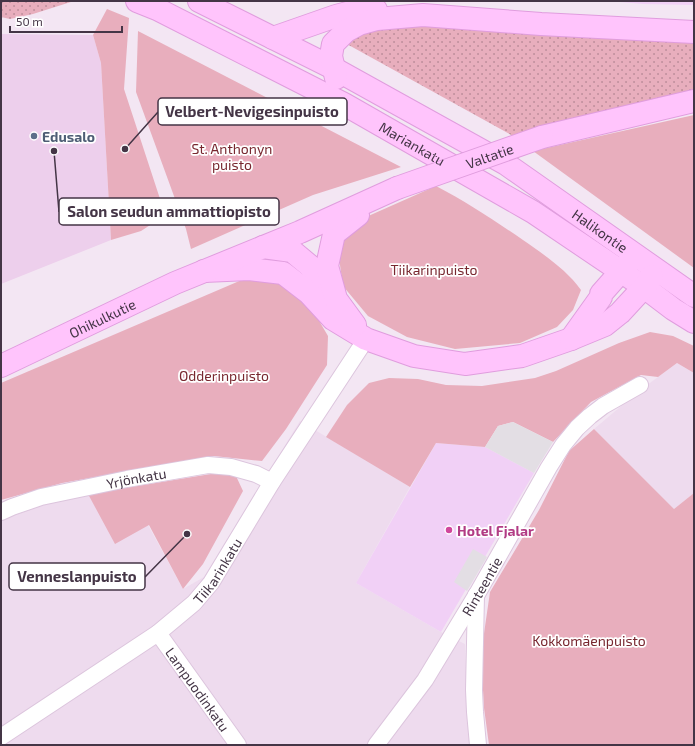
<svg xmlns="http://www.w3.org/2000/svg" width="695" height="746" viewBox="0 0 695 746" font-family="'Exo 2',sans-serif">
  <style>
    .residential { fill: #eedbee }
    .commercial { fill: #f1d0f6 }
    .education { fill: #edcfec }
    .grass { fill: url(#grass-dots) }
    .park { fill: #e8aebd }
    .parking { fill: #e3dee4 }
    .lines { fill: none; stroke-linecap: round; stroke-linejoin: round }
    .street-casing { stroke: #dcc5dd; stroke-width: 18 }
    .secondary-casing { stroke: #e09dde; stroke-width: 24 }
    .street { stroke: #fff; stroke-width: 16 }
    .secondary { stroke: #ffc4fc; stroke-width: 22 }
    .secondary-bridge-casing { stroke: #e09dde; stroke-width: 24; stroke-linecap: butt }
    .secondary-bridge { stroke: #ffc4fc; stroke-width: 22 }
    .service-dot { fill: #5c6f8a; stroke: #fff; stroke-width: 1.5 }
    .hotel-dot { fill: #d1479c; stroke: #fff; stroke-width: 1.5 }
    .labels { text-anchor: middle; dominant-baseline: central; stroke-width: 3.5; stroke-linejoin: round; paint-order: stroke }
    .service-label { font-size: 14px; font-weight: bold; fill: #4e5e75; stroke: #fff; text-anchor: start }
    .street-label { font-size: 14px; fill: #443546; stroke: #fff }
    .park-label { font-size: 14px; fill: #78272f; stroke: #fff }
    .hotel-label { font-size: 14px; font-weight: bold; fill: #b23c85; stroke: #fff; text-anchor: start }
    .leader { fill: none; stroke: #443546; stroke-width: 1.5 }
    .callout-dot { fill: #443546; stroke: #fff; stroke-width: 1.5 }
    .callout { fill: #fff; stroke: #443546; stroke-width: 1.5 }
    .callout-label { font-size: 15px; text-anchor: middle; font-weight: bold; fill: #443546 }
  </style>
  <defs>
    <pattern id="grass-dots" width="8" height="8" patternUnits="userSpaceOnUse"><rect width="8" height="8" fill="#e8aebd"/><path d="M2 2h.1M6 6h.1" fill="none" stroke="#be8e9b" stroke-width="1.8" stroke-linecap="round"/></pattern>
  </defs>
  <rect width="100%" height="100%" fill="#f3e6f3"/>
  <path class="residential" d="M677,363L694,373V493L674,509L594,429L639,391Z
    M300,421L410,487L356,583L441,632L465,644L467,712L471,745H1V522L10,517L59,499L88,494L148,525L183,589L204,577Z"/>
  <path class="commercial" d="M609,1H694V5L643,4Z
    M436,443L485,447L534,473L441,632L356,583Z"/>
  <path class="education" d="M1,34L93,35L101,63L111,240L1,284Z"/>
  <path class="grass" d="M1,1H74L33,14L10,19L1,17Z
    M403,25L694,41V92L513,136L345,43L366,29Z"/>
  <path class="park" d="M107,9L129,18L124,89L163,208L161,218L141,231L111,240L101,63L93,35Z
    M138,31L401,167L313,195L191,249L186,229L136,92Z
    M694,115V268L533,151Z
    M436,186C467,202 495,221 523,240C543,254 567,270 581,290L573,310L557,327L520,343L455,349L407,337L368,316L343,286L338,251L348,225Z
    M244,279L279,281L311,307L328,336L327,365L286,429L262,461L214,456L62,483L1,500V383Z
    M650,332L673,336L694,346V373L677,363L658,377L641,375L591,402L553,442L513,422L498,426L485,447L436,443L410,487L326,437L347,405L369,383L389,378L418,379L446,385L482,386L535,378L556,371L619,343Z
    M594,429L674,509L694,493V745H489L484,708L481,654L490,592L539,510L569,451Z
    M217,473L236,476L243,491L203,564L183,589L149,525L115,544L88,494Z"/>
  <path class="parking" d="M513,422L553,442L534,473L485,447L498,426Z
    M473,549L487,557L467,591L454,582Z"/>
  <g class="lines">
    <defs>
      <g id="street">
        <path id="s1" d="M1,512L12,507L41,497L127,479L208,465L231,467L256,474L272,482"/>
        <path d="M476,595L474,690L475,712L478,745"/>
        <path id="s2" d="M158,633L238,745"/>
        <path id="s3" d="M1,737L158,633L194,603L211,583L272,482L366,339"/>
        <path id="s4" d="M376,745L425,680L477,594L549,467L563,445L577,428L590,416L603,406L640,385"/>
      </g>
      <g id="secondary">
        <path id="s5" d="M137,1L157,9L344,104L533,212L644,287L673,309L694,322"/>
        <path id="s6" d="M199,1L333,68L506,164L694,296"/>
        <path d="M273,38L336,16L355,11L376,10"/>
        <path d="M336,78L331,56L333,44L346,31L359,24L377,19L423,15L541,24L694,32"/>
        <path d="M542,137L694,101"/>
        <path d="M263,247L292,251L310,266L323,285L330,292"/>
        <path d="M204,271L249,269L283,273L309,293L333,319L366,339L414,356L465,364L522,356L571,339L605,325L620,313L644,287L652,276"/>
        <path d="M355,325L336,299L327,266L334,234L358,215"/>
        <path d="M571,339L601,297V294L631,260"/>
        <path id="s7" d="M1,366L175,283L300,232L397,188"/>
      </g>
    </defs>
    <use href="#street" class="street-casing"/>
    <use href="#secondary" class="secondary-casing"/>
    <use href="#street" class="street"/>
    <use href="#secondary" class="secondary"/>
    <defs>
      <g id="secondary-bridge">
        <path id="s8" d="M397,188L542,137"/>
      </g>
    </defs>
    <use href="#secondary-bridge" class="secondary-bridge-casing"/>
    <use href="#secondary-bridge" class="secondary-bridge"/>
  </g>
  <circle class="service-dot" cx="34" cy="136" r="4"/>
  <circle class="hotel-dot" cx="449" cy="530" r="4"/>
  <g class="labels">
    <g class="service-label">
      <text x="42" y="136">Edusalo</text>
    </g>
    <g class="street-label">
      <text stroke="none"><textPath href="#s5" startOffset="310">Mariankatu</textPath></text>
      <text stroke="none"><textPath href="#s8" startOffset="98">Valtatie</textPath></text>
      <text stroke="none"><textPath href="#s6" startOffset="463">Halikontie</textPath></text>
      <text stroke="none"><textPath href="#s7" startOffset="112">Ohikulkutie</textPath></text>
      <text stroke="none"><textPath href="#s1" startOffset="140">Yrjönkatu</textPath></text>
      <text stroke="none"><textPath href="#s3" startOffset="275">Tiikarinkatu</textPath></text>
      <text stroke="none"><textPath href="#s4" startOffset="191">Rinteentie</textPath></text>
      <text stroke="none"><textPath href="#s2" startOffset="69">Lampuodinkatu</textPath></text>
    </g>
    <g class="park-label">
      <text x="232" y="148">St. Anthonyn<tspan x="232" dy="16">puisto</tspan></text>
      <text x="434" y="269">Tiikarinpuisto</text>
      <text x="224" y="375">Odderinpuisto</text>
      <text x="589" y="640">Kokkomäenpuisto</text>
    </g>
    <g class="hotel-label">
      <text x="457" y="530">Hotel Fjalar</text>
    </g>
  </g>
  <path class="leader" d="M125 149L158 112M54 151L59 212M187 534L145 577"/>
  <g class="callout-dot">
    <circle cx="125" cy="149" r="4"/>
    <circle cx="54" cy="151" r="4"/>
    <circle cx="187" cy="534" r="4"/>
  </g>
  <g class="callout">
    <rect x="158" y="98" width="189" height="27" rx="4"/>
    <rect x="59" y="198" width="220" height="27" rx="4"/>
    <rect x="9" y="563" width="136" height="27" rx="4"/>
  </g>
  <g class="callout-label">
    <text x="252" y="117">Velbert-Nevigesinpuisto</text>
    <text x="169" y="217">Salon seudun ammattiopisto</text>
    <text x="77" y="582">Venneslanpuisto</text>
  </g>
  <rect width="695" height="746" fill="none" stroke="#443546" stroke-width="4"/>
  <path d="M10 26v6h112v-6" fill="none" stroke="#443546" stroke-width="2"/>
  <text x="16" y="26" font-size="12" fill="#443546" stroke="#ffffff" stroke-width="3" paint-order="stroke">50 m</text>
</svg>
